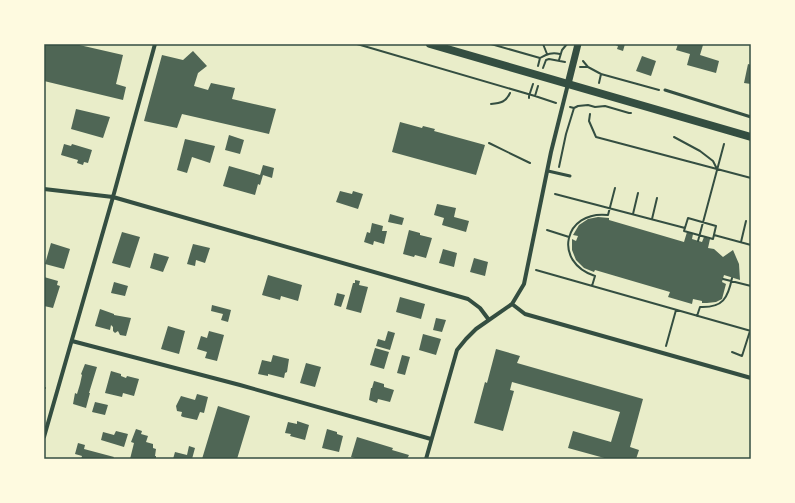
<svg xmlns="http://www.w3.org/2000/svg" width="795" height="503" viewBox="0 0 795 503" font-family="'Public Sans',sans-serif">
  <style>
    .building { fill: #4f6655 }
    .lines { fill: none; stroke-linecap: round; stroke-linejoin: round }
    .path { stroke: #344e41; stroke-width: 2 }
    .service { stroke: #344e41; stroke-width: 3 }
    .minor { stroke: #344e41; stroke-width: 4 }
    .tertiary { stroke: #344e41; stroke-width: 7 }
    .secondary { stroke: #344e41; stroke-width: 8 }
    .neatline { fill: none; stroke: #344e41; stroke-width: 1.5 }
  </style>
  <rect width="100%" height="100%" fill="#e9edc9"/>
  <path class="building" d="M44,44H75L123,55L116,84L126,87L123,100L44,81Z
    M613,44H625L623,51L617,49L618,46Z
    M678,44H698L703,45L700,55L719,61L716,73L687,65L690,54L676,50Z
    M193,51L207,66L198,73L194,86L208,90L211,83L235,88L232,99L276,109L269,134L182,114L177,128L144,121L162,55L183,60Z
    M642,56L656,61L651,76L636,71Z
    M748,64L751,65V84L744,83Z
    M76,109L110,117L103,138L71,129Z
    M400,122L422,128L423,126L435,129L434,131L485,145L476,175L392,152Z
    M229,135L244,140L240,154L225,150Z
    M185,139L215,146L210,163L192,157L187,173L177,170Z
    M64,144L71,146L72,144L92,150L88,163L84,162L83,165L77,163L78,160L61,155Z
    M263,165L274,168L272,178L263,175L260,185L258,184L255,195L223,186L229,166L260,175Z
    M340,191L352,194L353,191L363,194L358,209L336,202Z
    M437,204L456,208L454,217L469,221L466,232L442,225L444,218L434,215Z
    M390,214L404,218L402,225L388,222Z
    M598,217L609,218V220L684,242L687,232L693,234L692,239L702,242L704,237L710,239L708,248L714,249L723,257L733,250L739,264L740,280L724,275L722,282L726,284L722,299L716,302L707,303H702V301L693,299L692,304L668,297L670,292L595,270L594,272L584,268L576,260L572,250V239L576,241L578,236L573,235L579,225L588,219Z
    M372,223L383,226L382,231H387L384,244L374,241L373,245L364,242L367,232L370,233Z
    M409,230L420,233V235L432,238L426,258L415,255L414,257L403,254Z
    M122,232L140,237L130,268L112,263Z
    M51,243L70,249L64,269L45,264Z
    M193,244L210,248L205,263L196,260L195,266L187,264Z
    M443,249L457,253L454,267L439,263Z
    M154,253L169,257L163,272L150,268Z
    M474,258L488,262L485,276L470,272Z
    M268,275L302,285L298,301L281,296L280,300L262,295Z
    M44,277L58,281L57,285L60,286L53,308L44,306Z
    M355,280L360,281L359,285L368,287L361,313L346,309L353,283H355Z
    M114,282L128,286L125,296L111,293Z
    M337,293L345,295L341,307L334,305Z
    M400,297L425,304L421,319L396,312Z
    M212,305L231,310L228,322L221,320L223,314L211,311Z
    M100,309L114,314V315L131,318L126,336L120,335L118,331L115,333L113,331V327L111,325L110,330L95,326Z
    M436,318L446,320L442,332L433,330Z
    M168,326L185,331L179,354L161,349Z
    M209,331L224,335L217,361L205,358L207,352L197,349L201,336L207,338Z
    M388,331L395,333L390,350L376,346L378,339L385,341Z
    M423,334L441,339L436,355L419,350Z
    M375,348L389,352L384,369L370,365Z
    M496,349L520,356L517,363L643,399L630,447L639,450L636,459H608L568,448L573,431L611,442L620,412L512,382L510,390L514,391L503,431L474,423L485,382L487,383Z
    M273,355L289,359L287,372L285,373L284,378L268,374V376L258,374L262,360L271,362Z
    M402,355L410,357L405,375L397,373Z
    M306,363L321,367L315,387L300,383Z
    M85,364L97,367L89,393H90L86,408L73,404L75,393L77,394L80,384L82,375L81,374Z
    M111,371L121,374V376L126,378L127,376L139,379L134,396L123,393L122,397L105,393Z
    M374,381L384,384V387L394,390L390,402L378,399L377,403L369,400L371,388H372Z
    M197,394L208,397L204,413L200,412L197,420L183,417L181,416L182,412L177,411L176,406L181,396L195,400Z
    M95,402L108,405L105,415L92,412Z
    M218,406L250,416L237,459H202Z
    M297,421L309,425L305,440L290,436L291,434L285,433L288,422L297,424Z
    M136,429L142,431L141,434L148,436L146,442L153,444V448L156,449L155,456H156V459H130L134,443L131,442Z
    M327,429L337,432V434L343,436L339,452L322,448Z
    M116,431L128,434L124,447L101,440L103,432L114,435Z
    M357,437L393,448L392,450L409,455L407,459H373L368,458L367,459H359L351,457Z
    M78,443L85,445L84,449L114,457L113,459H81L82,456L75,454Z
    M189,446L195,448L192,459H173L175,452L187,455Z"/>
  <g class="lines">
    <path class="path" d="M357,44L535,96L538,86
      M491,44L540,58
      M543,44L547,54
      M559,60L562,50L567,44
      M583,61L588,67L601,74
      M538,66L540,58C547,54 552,52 560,54
      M580,67H588
      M543,68L546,60L549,59L565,62
      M599,83L601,74L659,90
      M530,93L533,84
      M535,96L556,103
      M529,98V96
      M491,104C501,103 506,102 510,93
      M574,108L578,106L588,105L595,107L605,106L629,113H631
      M590,114L589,121L596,137L751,178
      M674,137L700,151L713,161L717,169
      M489,143L530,163
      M559,167L566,134L574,108L570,107
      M555,194L685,228
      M633,214L638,193
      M688,218L716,226L713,239L684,231Z
      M652,219L657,198
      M547,230L569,237
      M714,235L751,245
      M698,241L724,144
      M741,242L746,221
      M536,270L751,331
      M723,279L751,286
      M592,286L595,276C552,262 564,210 608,215L615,188
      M697,316L700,307C723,308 728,298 732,278
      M666,346L676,310
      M732,352L742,356L750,331
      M44,388H45"/>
    <path class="service" d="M665,90L751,117
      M548,171L570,176"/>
    <path class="minor" d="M44,189L113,197L468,299L480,308L489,320
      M512,304L525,314L751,378
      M72,341L240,385L431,439
      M44,437L113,197L155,44
      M426,459L457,350L466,339L476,329L512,304L524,284L551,152L568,84"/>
    <path class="tertiary" d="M568,84L578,44"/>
    <path class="secondary" d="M430,44L751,137"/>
  </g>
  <rect width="795" height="503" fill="none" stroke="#fefae0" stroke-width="90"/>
  <rect x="45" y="45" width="705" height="413" class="neatline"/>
</svg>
